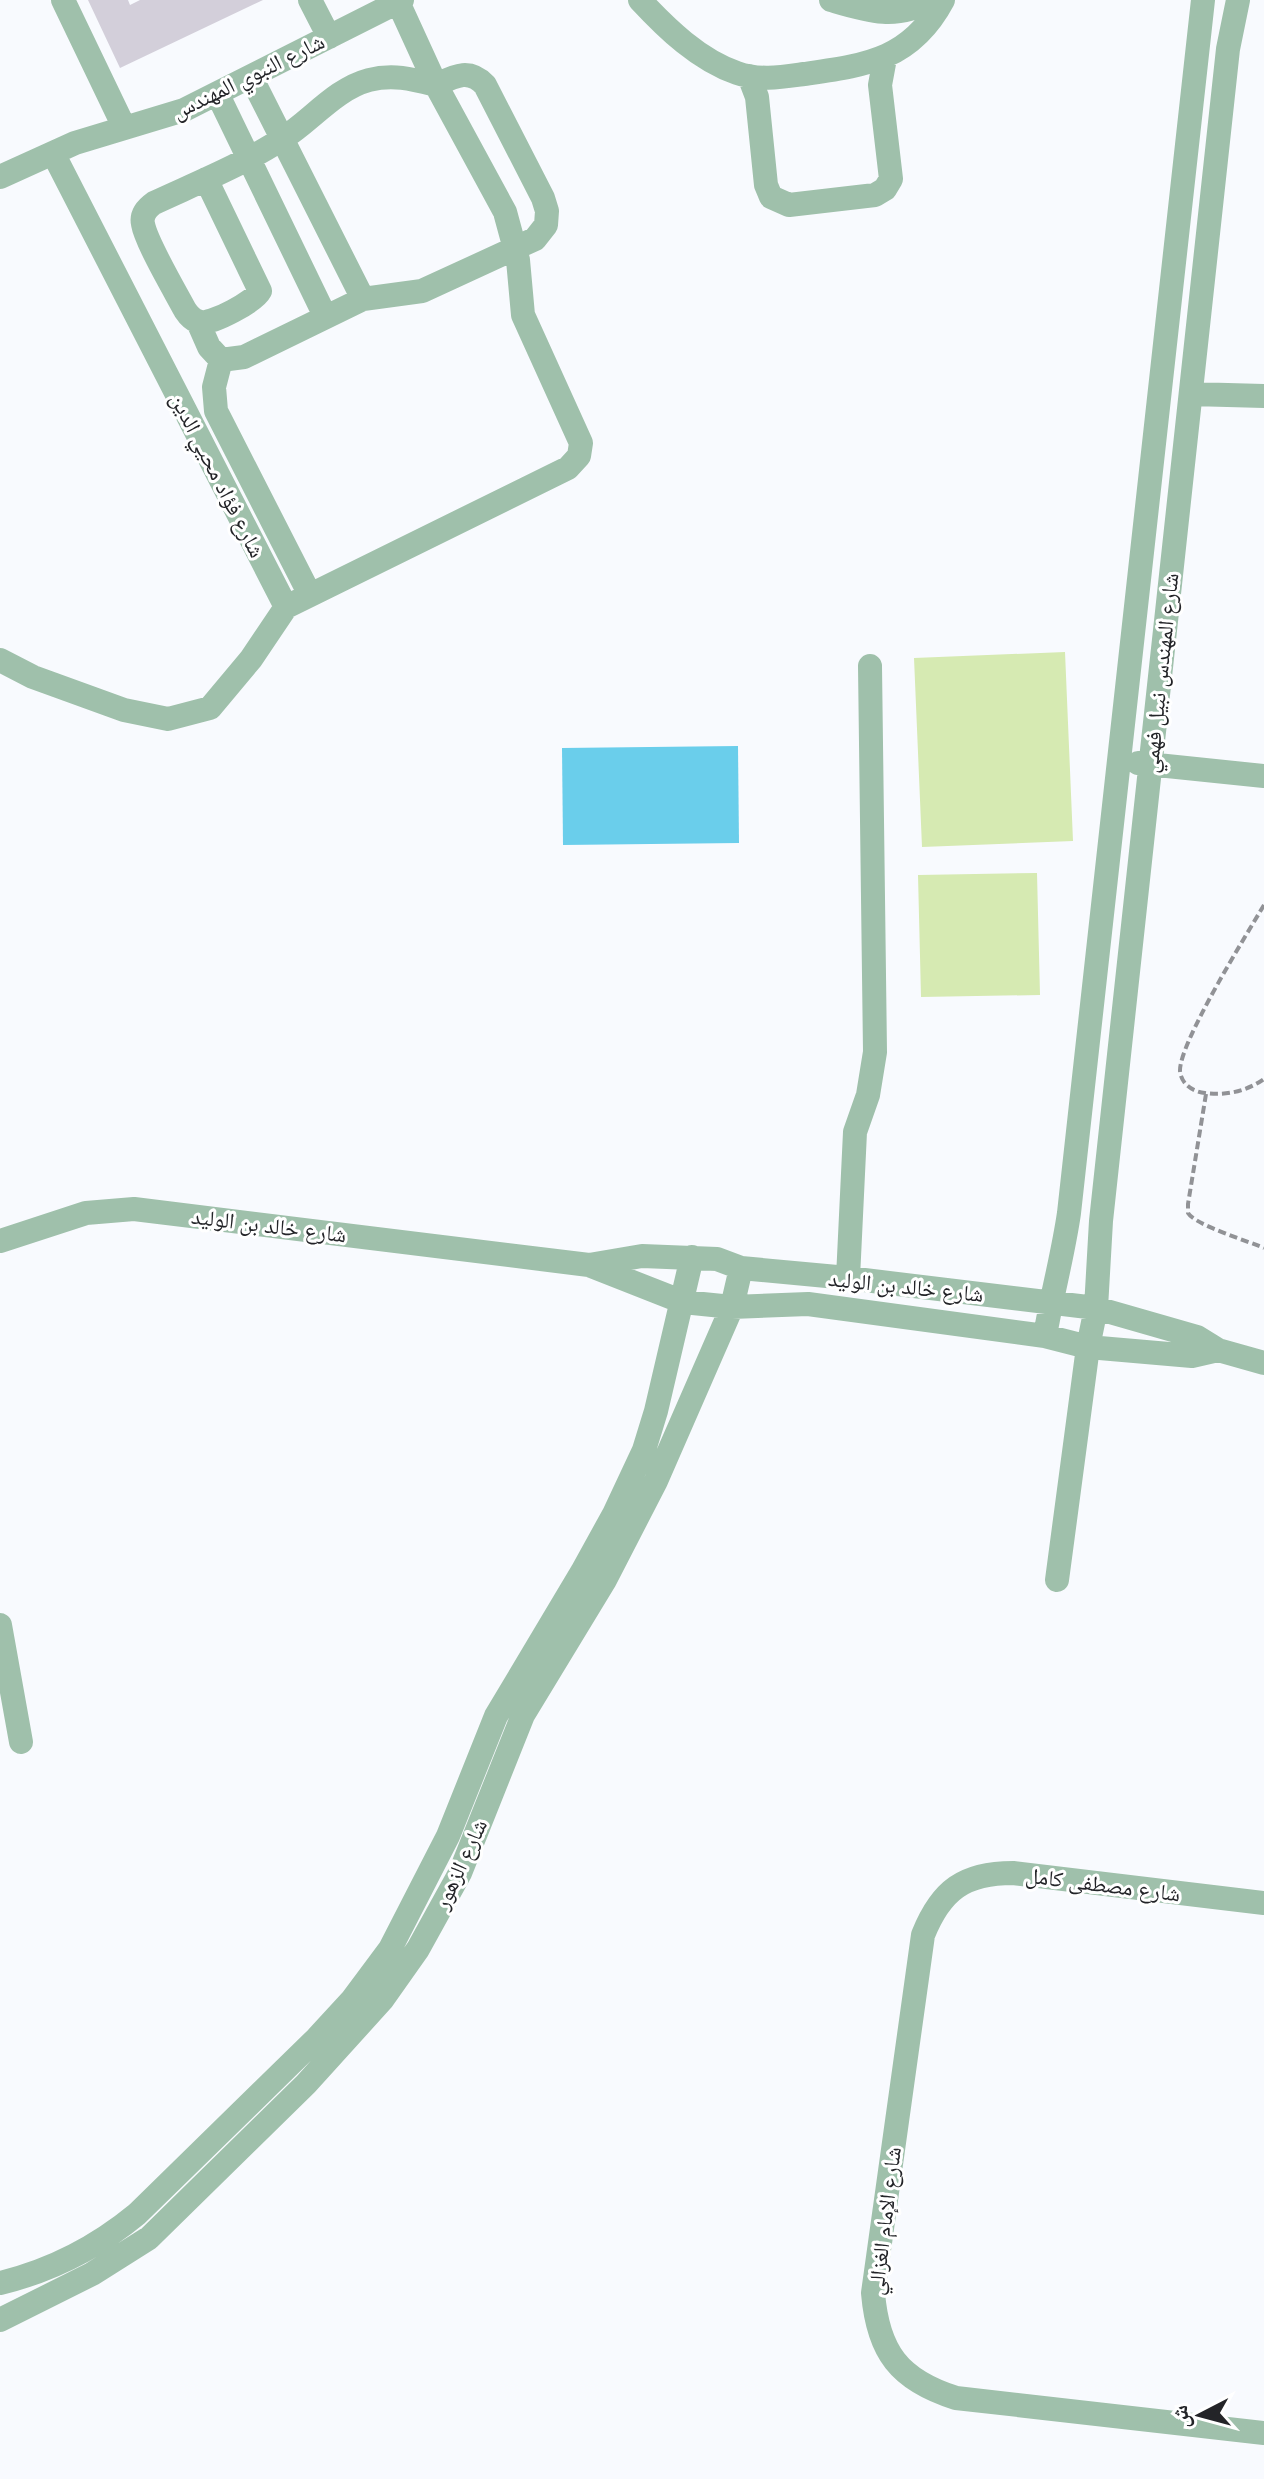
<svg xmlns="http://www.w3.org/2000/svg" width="1264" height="2479" viewBox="0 0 1264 2479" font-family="Lora,'Noto Naskh Arabic',serif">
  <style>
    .green { fill: #d6eab2 }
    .water { fill: #6aceeb }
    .building { fill: #d3cfda }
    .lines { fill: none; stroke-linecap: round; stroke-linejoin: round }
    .path { stroke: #919296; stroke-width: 4; stroke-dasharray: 8 4; stroke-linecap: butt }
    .minor { stroke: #9fc0ab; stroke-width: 24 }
    .labels { text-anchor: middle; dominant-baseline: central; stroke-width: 6; stroke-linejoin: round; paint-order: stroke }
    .street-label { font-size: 22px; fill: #232428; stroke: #fff }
  </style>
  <rect width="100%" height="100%" fill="#f8fafe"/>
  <path class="green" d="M1065,652L1073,841L922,847L914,658Z
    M1037,873L1040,995L921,997L918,875Z"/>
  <path class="water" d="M738,746L739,843L563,845L562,748Z"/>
  <path class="building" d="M88,0H128L130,5L140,0H263L120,68Z"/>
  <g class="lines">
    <path class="path" d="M1264,905C1247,934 1179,1043 1180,1071C1181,1084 1193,1092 1205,1093C1226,1096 1247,1091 1264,1079
      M1206,1094L1188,1204V1213C1195,1225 1248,1241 1264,1248"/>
    <path class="minor" d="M63,0L124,127
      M310,0L329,37
      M640,0C667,29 699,60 737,73C759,81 782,77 804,74C866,65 911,60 943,0
      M831,0C865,10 897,21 929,0
      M749,76L757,97L766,185L771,197L789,205L875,195L885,189L891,179L880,85L885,58
      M251,77L363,299
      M218,95L325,316
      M0,177L75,143L184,110L402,0
      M206,179L260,291C255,301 213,324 201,322C193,321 189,316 185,310C175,291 146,242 143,224C141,215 147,208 154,203C197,183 242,165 282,139C311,121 335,89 369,80C393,74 412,79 436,85L505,212L518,260L523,315L581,443L579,456L568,468L286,607
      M198,322L209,347L221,360L244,357L363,299L422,291L535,239L546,225L547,211L543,198L485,85C469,68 455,76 436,85L398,2
      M221,360L214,387L216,411L310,595
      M1191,394L1264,396
      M0,660L33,677L124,710L168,719L210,708L251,659L286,607L53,153
      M1138,763L1264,776
      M0,1241L86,1213L134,1209L589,1265L683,1302L732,1307L808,1304L1045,1336L1088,1347L1192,1356L1218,1350
      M589,1265L642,1256L717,1259L741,1268L848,1278L1096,1308L1197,1337L1218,1350L1264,1363
      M848,1278L855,1132L868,1095L875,1052L870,666
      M1045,1336C1052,1294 1063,1255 1069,1213L1203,0
      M1057,1580L1088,1347L1096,1308L1101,1221L1228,49L1238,0
      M0,1625L21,1742
      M1264,1903L1013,1873C964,1873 941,1890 923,1935L873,2293C878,2352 899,2380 956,2398L1264,2433
      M0,2283C50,2271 97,2247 137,2214L317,2038L352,2000L390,1949L448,1836L496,1716L582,1572L614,1514L644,1450L656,1411L692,1257
      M0,2320L92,2274L149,2238L306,2084L382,2000L418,1949L460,1873L523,1715L605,1580L656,1481L732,1307L741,1268"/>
  </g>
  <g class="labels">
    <g class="street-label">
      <text transform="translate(248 76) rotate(-26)">شارع النبوي المهندس</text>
      <text transform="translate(218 475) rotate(63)">شارع فؤاد محيي الدين</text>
      <text transform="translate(1160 673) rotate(-84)">شارع المهندس نبيل فهمي</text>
      <text transform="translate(269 1225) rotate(7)">شارع خالد بن الوليد</text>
      <text transform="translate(906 1286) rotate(6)">شارع خالد بن الوليد</text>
      <text transform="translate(460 1864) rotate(-65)">شارع الزهور</text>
      <text transform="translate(1103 1884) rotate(7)">شارع مصطفى كامل</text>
      <text transform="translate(884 2221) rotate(-83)">شارع الإمام الغزالي</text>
    </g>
  </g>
  <g transform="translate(1200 2415) rotate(264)" stroke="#ffffff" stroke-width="6" paint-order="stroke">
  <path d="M0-6L14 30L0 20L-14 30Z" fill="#232428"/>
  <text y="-12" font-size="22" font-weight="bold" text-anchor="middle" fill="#232428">ش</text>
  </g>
</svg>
